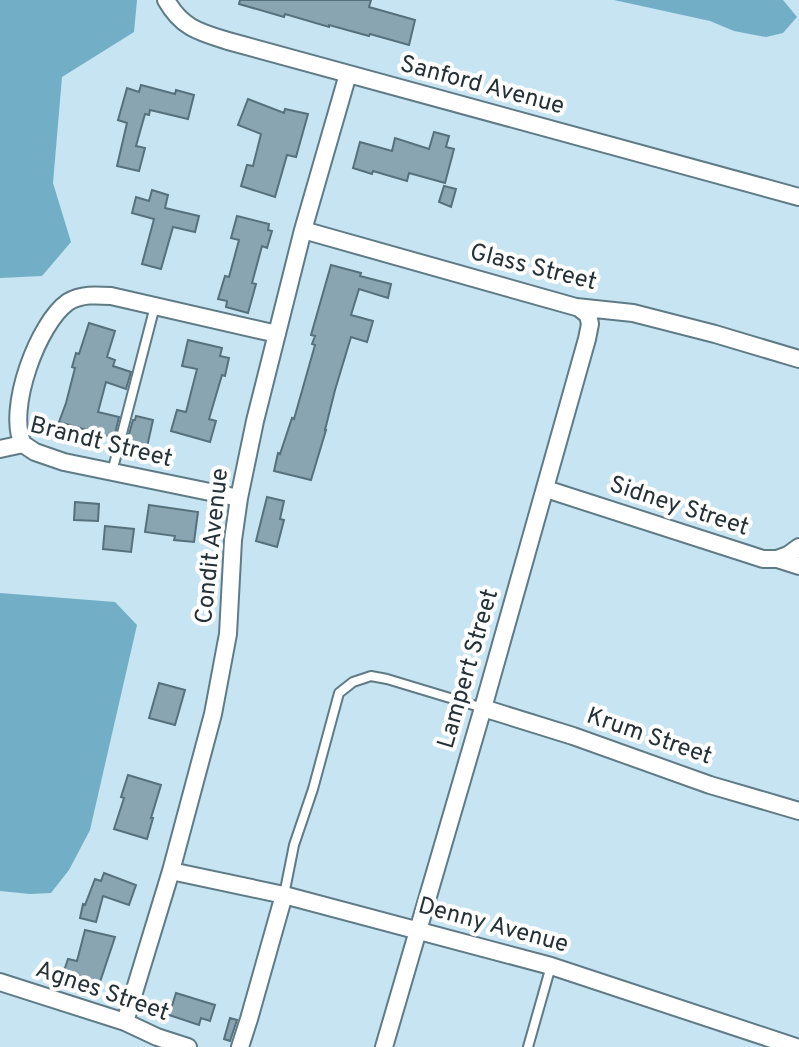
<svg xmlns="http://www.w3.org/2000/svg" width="799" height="1047" viewBox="0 0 799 1047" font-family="Overpass,sans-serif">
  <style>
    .forest { fill: #72afc7 }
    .building { fill: #89a5b1; stroke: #56717c; stroke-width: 2 }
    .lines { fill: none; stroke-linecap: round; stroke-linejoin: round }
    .lane-casing { stroke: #5f7b86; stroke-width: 12 }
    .street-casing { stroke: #5f7b86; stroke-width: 20 }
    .lane { stroke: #fff; stroke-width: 8 }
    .street { stroke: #fff; stroke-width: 16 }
    .labels { text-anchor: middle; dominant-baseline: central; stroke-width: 8; stroke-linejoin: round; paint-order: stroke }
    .street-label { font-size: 24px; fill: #253136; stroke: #fff }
  </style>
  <rect width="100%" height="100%" fill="#c6e4f1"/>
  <path class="forest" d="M0,0H137L134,32L62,77L53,183L71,242L42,276L0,278Z
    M614,0H783L797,17L783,33L766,37L734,31L710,21Z
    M0,593L115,602L137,625L90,830L69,870L51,893L30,894L0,891Z"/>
  <path class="building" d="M240,0H371L369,7L415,20L409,45L370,34L369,36L329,25V27L285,14L284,17L239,4Z
    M141,85L175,94L176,90L194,95L188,119L150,110L149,115L145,114L136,146L145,148L139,171L117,166L127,123L118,120L127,88L139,92Z
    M248,99L284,113L285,109L308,114L296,157L287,155L275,197L241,186L247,165L253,166L261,134L238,125Z
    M434,132L449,136L446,147L454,149L445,183L409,173L407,181L373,171L372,174L353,168L360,142L392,151L395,138L429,149Z
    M444,186L456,189L451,207L439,202Z
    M152,190L168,195L165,208L199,216L195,232L173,227L161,269L142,264L154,219L132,213L136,197L149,201Z
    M237,216L269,224L268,230L272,231L267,248L262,246L252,283L256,284L248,313L226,307L227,301L218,299L225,276L229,277L239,240L231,238Z
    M331,265L361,273L360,276L391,284L388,298L359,289L351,315L373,321L367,342L351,337L335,390L325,430H326L311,480L274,471L278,453L280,454L292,418L294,419L315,345L312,344L315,336L311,335Z
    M89,323L115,331L107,357L115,360L113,366L131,372L126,389L106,382L98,412L119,417L114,438L59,422L66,403L75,368L72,367L76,353L79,354Z
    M188,340L222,348L220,356L229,358L225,376L222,375L209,419L216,421L210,442L171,431L177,410L186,412L197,369L182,366Z
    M136,416L153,420L147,447L127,441L133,420H135Z
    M267,497L284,501L280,519L284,520L277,547L256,541Z
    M75,502L99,504L98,521L74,520Z
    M149,505L198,512L194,542L174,540L175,536L145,532Z
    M105,526L134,529L131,552L103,549Z
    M159,683L185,690L175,725L149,718Z
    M128,775L161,785L151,818H153L147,839L114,829L124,798L121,797Z
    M104,873L136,885L129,905L103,896L96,922L80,918L83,904L85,905L95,879L101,881Z
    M85,930L115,937L98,988L62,977L68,959L77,961Z
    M176,993L215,1005L210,1021L201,1018L199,1025L169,1015Z
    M230,1018L237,1020L230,1041L224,1039Z"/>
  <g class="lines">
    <defs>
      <path id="lane" d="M112,472L155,306
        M284,895L294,845L313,789L339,693L353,682L371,676L387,679L483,708
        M528,1047L551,966"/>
      <path id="street" d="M166,0C182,28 199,32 228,41L799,197
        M303,230L576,307L633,313L715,334L799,359
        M23,444C6,410 38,323 68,302C81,294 96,295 111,296L277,334
        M0,449L23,444L35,452L64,462L239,498
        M546,489L763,559H777L799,566
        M777,559L788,555L799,547
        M483,708L573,736L710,785L799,811
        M171,871L284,895L551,966L796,1047
        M0,982L125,1022L157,1037L188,1047
        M125,1022L171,871L213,714L228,634L233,540L239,498L255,421L303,230L348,74
        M240,1047L249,1019L284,895
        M384,1047L483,708L587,339L590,324L588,315L579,308"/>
    </defs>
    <use href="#lane" class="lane-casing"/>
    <use href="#street" class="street-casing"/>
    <use href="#lane" class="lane"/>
    <use href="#street" class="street"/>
  </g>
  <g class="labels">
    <g class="street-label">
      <text transform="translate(482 86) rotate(15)">Sanford Avenue</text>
      <text transform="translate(533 268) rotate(14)">Glass Street</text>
      <text transform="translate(101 443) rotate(14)">Brandt Street</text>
      <text transform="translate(679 507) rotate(18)">Sidney Street</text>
      <text transform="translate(213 546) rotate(-84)">Condit Avenue</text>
      <text transform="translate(469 669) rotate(-74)">Lampert Street</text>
      <text transform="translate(649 737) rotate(19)">Krum Street</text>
      <text transform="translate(493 926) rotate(15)">Denny Avenue</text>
      <text transform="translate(102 992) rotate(19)">Agnes Street</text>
    </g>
  </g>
</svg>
